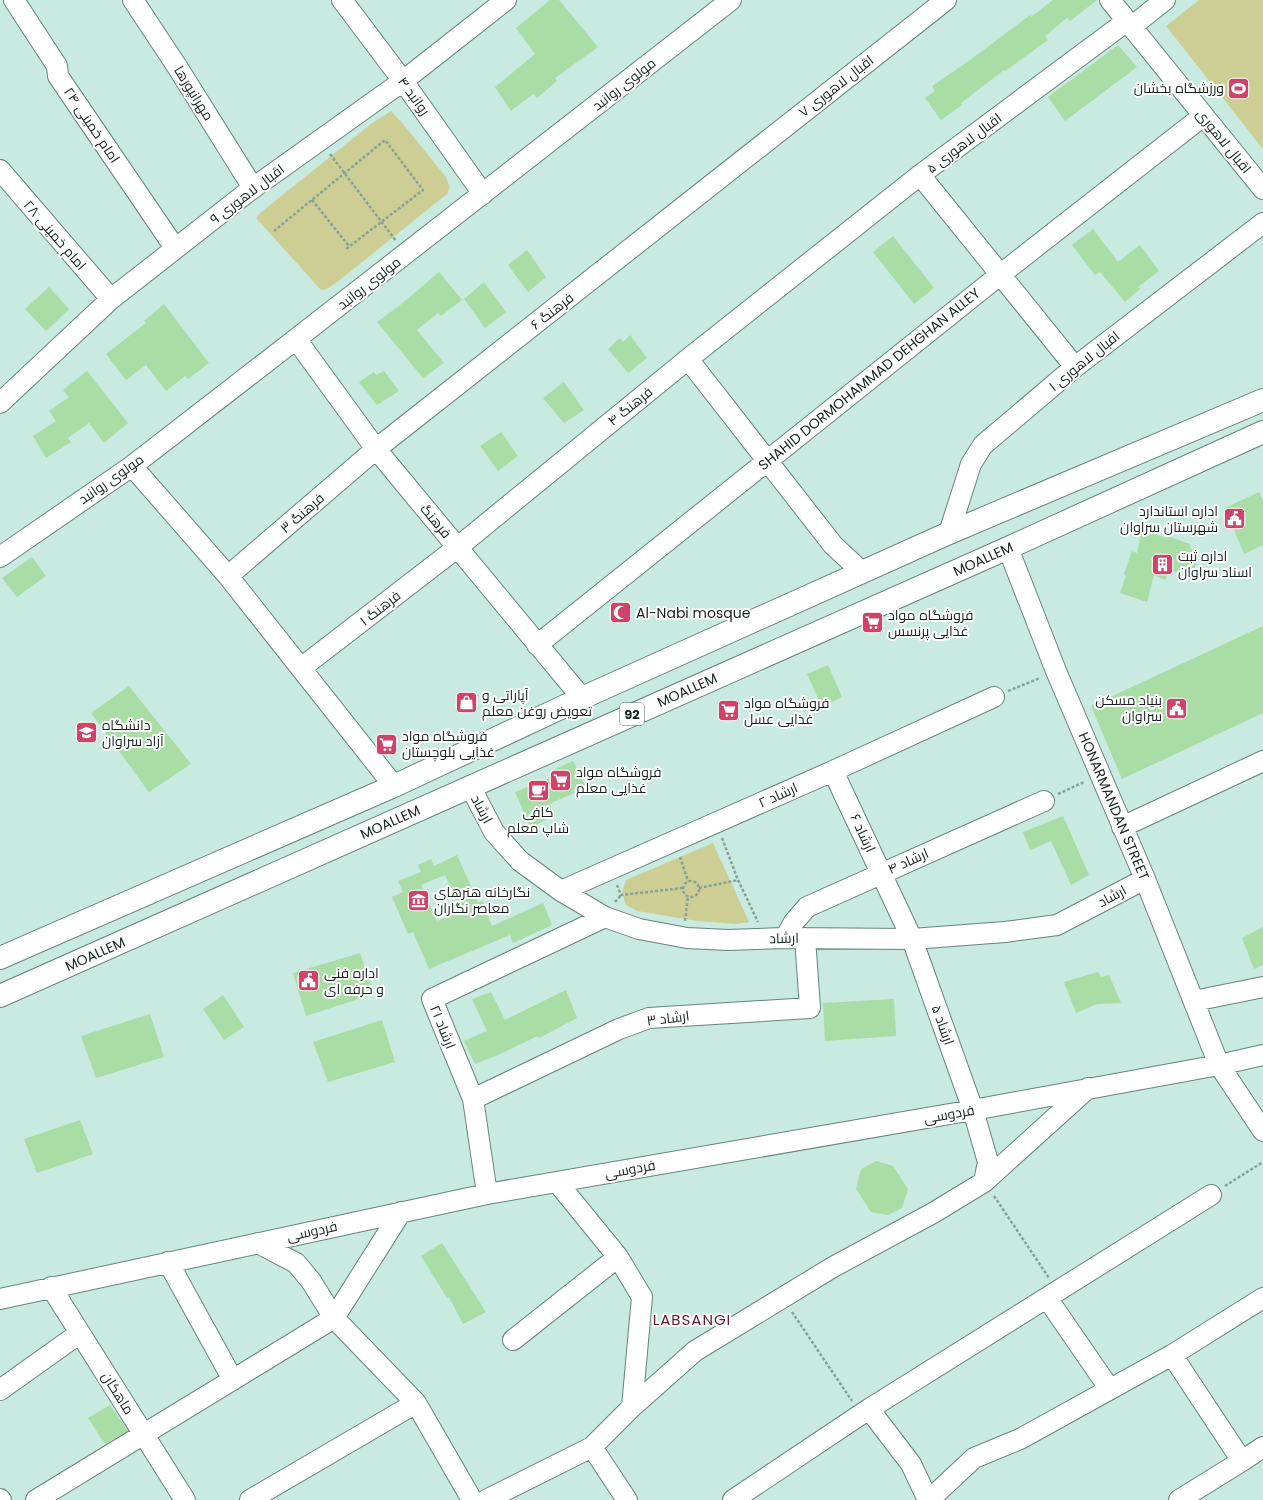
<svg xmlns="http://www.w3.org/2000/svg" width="1263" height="1500" viewBox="0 0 1263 1500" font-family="Poppins,Cairo,sans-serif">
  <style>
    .green { fill: #cdce94 }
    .building { fill: #aadca5; fill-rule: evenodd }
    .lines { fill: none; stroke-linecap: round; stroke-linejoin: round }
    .minor-casing { stroke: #65847b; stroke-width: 22 }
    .major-casing { stroke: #65847b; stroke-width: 24 }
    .path { stroke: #87a199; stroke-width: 2.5; stroke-dasharray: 3 2; stroke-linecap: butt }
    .minor { stroke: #fff; stroke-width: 20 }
    .major { stroke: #fff; stroke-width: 22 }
    .labels { text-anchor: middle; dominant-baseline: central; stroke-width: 4; stroke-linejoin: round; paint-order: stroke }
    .shield { fill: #fff; stroke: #5a6461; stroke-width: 1 }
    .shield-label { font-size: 13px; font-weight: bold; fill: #14211d }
    .street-label { font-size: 14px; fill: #14211d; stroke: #fff }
    .poi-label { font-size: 14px; fill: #14211d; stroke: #fff; text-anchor: start }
    .neighbourhood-label { font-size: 15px; letter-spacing: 1px; fill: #631e30; stroke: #fff }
  </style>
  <rect width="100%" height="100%" fill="#c8eae0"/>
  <path class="green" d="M1199,0H1263V149L1166,26Z
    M391,111L403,124L446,177L450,188L447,194L336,283L325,290H321L256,218L260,213L371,124Z
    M713,843L749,922L736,924L697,921L637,911L626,905L622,893L626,880Z"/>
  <path class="building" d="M550,0H559L598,47L555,78L557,81L537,98L533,94L511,111L495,87L535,54L516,28Z
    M1053,0H1097L1070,21L1067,18L1045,36L1048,40L1005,71L1004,70L961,103L962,105L941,120L925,98L935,91L932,86L966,63L1030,15L1031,17Z
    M1118,45L1137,67L1065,121L1048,97Z
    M1093,229L1118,262L1140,245L1159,271L1138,287L1140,289L1125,302L1100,272L1095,275L1072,245Z
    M893,236L934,288L914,304L873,252Z
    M527,250L546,277L528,292L508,265Z
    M439,272L462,300L441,316L438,313L417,330L444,363L423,378L377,322L399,306Z
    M484,282L506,312L485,328L464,299Z
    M49,287L69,309L46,331L25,309Z
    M164,304L209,363L188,379L185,376L166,391L146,365L126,380L106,354L146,323L144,321Z
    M630,335L647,358L628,373L608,349L620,338L623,342Z
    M87,371L128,423L104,443L89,423L68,438L71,442L46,458L33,436L56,421L49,411L69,397L63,390Z
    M384,371L399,391L377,405L359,382L374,372L376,375Z
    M564,382L584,410L564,423L543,398Z
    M501,432L518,456L498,471L480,446Z
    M1259,492L1263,501V545L1244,554L1225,508Z
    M1142,529L1166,538L1167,536L1190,544V548L1200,552L1191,578L1170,570L1165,580L1154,575L1147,602L1120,593L1126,575L1124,574L1132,551L1137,553Z
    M32,557L46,576L17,597L2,578Z
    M1263,626V713L1122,779L1091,706Z
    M828,665L842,697L822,707L807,674Z
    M129,686L191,764L149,792L91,713Z
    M573,761L585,785L573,790L574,793L549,804L555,815L531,828L515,792L558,775L555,769Z
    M1063,816L1089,875L1071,885L1051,841L1030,850L1023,832Z
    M457,855L478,902L482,901L492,926L543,903L552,925L513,943L510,935L429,969L413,932L408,934L392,897L403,892L398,881L421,872L418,865L431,859L434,866ZM445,875L461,910L437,921L421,885Z
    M1263,927V965L1254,969L1242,938Z
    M360,953L374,994L306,1016L293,973Z
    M1098,972L1101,977L1109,975L1121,1003L1097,1004L1076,1013L1064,982Z
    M566,990L577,1018L539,1038L538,1036L498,1055L475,1064L464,1041L487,1031L472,999L491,992L505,1020Z
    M223,995L244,1027L224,1040L203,1009Z
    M894,999L896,1036L825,1041L823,1003Z
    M150,1014L164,1057L96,1078L81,1036Z
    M382,1020L395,1062L328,1082L313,1042Z
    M80,1120L93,1154L37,1173L24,1139Z
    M876,1161L893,1166L908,1189L902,1208L888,1215L871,1212L856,1189L861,1169Z
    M442,1243L486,1312L463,1324L449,1297L447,1298L421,1256Z
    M110,1405L128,1431L105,1444L88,1418Z"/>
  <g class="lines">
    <defs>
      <path id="minor" d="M14,0L57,66L58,76L175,248
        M133,0L178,68L253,188
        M342,0L403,81L483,194
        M1110,0L1263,189
        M1131,27L1165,0
        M0,170L111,299
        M920,175L1075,367
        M296,339L376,449L582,698
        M688,359L833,545L862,572
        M0,403L111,299L253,188L403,81L506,0
        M132,466L228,576L394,786
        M949,533L971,464L983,445L1075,367L1263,223
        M1008,548L1056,671L1145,879L1219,1065L1263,1131
        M0,557L132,466L296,339L731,0
        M228,576L376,449L946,0
        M537,645L1001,274L1203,116
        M301,668L458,547L688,359L920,175L1127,21
        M833,771L912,939L973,1110L988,1162L984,1182
        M470,786L494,832L520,861L561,891L605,917L639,929L687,938L728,940L785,938L912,939L1005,932L1057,925L1145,879
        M1122,827L1263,761
        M561,891L833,771L994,697
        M785,938L794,922L807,907L1044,801
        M1194,1001L1263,987
        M473,1099L619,1029L649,1018L810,1008L805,938
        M557,1182L618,1257L642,1297L632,1407
        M487,1194L473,1099L432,999L605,917
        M258,1243L296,1263L311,1281L334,1318L416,1403
        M168,1262L233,1380
        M51,1287L185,1500
        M1047,1298L1109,1388
        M0,1299L487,1194L973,1110L1219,1065L1263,1055
        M513,1340L618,1257
        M1172,1355L1242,1461L1263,1447
        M0,1390L80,1333
        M869,1409L911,1464L928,1500
        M592,1447L627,1500
        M0,1499L1,1500
        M36,1500L334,1318L401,1212
        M250,1500L416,1403L472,1500
        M486,1500L592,1447L632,1407L695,1351L833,1267L933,1213L984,1182L1088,1088
        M733,1500L869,1409L1211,1195
        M929,1500L974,1458L1020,1439L1172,1355L1263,1298
        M1179,1500L1242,1461"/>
      <path id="major" d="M0,958L394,786L582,698L949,533L1263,400
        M0,996L1008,548L1263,432"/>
    </defs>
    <use href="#minor" class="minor-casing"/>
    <use href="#major" class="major-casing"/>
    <path class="path" d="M330,154L396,241
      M312,200L349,246
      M274,231L385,140L423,190L346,249
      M1008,691L1040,678
      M1058,794L1084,782
      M722,838L738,880L758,922
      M680,857L688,881
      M683 889a8 8 0 1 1 16 0a8 8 0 1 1-16 0Z
      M617,885L621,895L683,888
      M699,888L738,880
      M615,902L621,895
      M685,921L688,896
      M1225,1186L1263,1162
      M994,1196L1049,1278
      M792,1312L852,1401"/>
    <use href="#minor" class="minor"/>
    <use href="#major" class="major"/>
  </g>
  <defs>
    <symbol id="stadium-square" viewBox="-11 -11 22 22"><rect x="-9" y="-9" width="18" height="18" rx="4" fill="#d14269" stroke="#fff"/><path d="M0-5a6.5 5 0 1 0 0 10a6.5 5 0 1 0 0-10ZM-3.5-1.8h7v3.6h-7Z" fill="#fff"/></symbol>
    <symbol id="civic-square" viewBox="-11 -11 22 22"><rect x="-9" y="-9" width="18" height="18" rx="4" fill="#d14269" stroke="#fff"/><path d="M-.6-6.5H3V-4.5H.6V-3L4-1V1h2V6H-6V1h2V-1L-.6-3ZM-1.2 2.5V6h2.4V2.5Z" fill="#fff"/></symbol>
    <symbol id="building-square" viewBox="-11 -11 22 22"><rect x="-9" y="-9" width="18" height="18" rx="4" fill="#d14269" stroke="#fff"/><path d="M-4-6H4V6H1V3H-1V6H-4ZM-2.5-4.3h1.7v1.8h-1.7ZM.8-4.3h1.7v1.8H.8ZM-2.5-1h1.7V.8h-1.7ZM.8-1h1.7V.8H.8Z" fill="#fff"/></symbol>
    <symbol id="mosque-square" viewBox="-11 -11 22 22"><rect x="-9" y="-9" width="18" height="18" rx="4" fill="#d14269" stroke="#fff"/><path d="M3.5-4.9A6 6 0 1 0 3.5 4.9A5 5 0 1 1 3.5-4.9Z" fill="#fff"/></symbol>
    <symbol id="supermarket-square" viewBox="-11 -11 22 22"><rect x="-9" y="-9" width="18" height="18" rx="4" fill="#d14269" stroke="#fff"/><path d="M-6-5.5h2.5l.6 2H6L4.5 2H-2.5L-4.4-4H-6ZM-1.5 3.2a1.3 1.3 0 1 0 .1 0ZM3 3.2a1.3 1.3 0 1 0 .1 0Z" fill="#fff"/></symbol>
    <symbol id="shop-square" viewBox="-11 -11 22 22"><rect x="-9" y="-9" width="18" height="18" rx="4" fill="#d14269" stroke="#fff"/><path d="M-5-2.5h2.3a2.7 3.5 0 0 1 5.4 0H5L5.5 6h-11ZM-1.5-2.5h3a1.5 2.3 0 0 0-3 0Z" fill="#fff"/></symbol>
    <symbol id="university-square" viewBox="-11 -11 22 22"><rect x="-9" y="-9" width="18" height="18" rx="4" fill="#d14269" stroke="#fff"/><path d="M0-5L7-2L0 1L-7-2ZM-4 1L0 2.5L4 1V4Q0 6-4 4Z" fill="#fff"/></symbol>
    <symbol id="cafe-square" viewBox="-11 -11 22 22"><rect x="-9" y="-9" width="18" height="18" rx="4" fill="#d14269" stroke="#fff"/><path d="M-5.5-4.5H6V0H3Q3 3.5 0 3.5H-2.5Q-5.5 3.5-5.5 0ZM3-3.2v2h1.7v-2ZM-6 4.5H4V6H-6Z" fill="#fff"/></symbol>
    <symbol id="museum-square" viewBox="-11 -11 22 22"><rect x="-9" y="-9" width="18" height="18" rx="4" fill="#d14269" stroke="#fff"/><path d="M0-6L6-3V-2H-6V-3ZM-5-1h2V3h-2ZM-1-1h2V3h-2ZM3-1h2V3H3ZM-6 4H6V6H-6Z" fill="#fff"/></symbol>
  </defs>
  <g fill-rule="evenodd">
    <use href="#stadium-square" x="1226" y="76" width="25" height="25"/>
    <use href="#civic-square" x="1222" y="506" width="25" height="25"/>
    <use href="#building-square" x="1150" y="552" width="25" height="25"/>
    <use href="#mosque-square" x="608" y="600" width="25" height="25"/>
    <use href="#supermarket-square" x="860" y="610" width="25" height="25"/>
    <use href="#shop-square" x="454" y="690" width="25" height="25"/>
    <use href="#civic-square" x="1164" y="696" width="25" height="25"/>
    <use href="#supermarket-square" x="716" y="698" width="25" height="25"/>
    <use href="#university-square" x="74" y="720" width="25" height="25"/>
    <use href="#supermarket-square" x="374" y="732" width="25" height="25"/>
    <use href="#supermarket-square" x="548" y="768" width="25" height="25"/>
    <use href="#cafe-square" x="526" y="778" width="25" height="25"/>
    <use href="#museum-square" x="406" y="888" width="25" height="25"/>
    <use href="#civic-square" x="296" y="968" width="25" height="25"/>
  </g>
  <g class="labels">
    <rect class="shield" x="620" y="703" width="24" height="22" rx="3"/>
    <g class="shield-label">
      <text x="632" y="714">92</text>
    </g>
    <g class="street-label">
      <text transform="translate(624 84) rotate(-38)">مولوی روانبد</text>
      <text transform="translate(836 86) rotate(-38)">اقبال لاهوری ۷</text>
      <text transform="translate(194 93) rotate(58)">مهرانپورها</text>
      <text transform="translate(414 96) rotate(54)">روانبد ۴</text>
      <text transform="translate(92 125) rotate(56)">امام خمینی ۲۴</text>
      <text transform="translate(1224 141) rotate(51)">اقبال لاهوری</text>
      <text transform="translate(964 143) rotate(-37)">اقبال لاهوری ۵</text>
      <text transform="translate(247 194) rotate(-37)">اقبال لاهوری ۹</text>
      <text transform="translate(55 235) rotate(49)">امام خمینی ۲۸</text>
      <text transform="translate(369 283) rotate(-38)">مولوی روانبد</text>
      <text transform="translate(552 311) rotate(-38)">فرهنگ ۶</text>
      <text transform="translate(1084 361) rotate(-39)">اقبال لاهوری ۱</text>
      <text transform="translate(869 379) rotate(-39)">SHAHID DORMOHAMMAD DEHGHAN ALLEY</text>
      <text transform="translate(630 406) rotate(-39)">فرهنگ ۴</text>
      <text transform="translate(111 479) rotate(-35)">مولوی روانبد</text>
      <text transform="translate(302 513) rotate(-41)">فرهنگ ۳</text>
      <text transform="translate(436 521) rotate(50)">فرهنگ</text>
      <text transform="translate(983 559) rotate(-24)">MOALLEM</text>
      <text transform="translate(380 608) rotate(-38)">فرهنگ ۱</text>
      <text transform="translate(687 690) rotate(-24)">MOALLEM</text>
      <text transform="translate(778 795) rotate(-24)">ارشاد ۲</text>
      <text transform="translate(1114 806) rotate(67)">HONARMANDAN STREET</text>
      <text transform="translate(482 809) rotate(62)">ارشاد</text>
      <text transform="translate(390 822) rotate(-24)">MOALLEM</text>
      <text transform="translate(863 833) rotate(65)">ارشاد ۶</text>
      <text transform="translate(908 861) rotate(-24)">ارشاد ۴</text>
      <text transform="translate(1112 896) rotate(-28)">ارشاد</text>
      <text transform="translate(784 938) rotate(-1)">ارشاد</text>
      <text transform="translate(95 954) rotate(-24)">MOALLEM</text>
      <text transform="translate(668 1018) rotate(-7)">ارشاد ۳</text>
      <text transform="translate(943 1025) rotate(70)">ارشاد ۵</text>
      <text transform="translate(443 1027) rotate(68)">ارشاد ۲۱</text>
      <text transform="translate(949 1114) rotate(-10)">فردوسی</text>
      <text transform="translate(630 1169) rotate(-10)">فردوسی</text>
      <text transform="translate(312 1231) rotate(-12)">فردوسی</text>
      <text transform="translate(118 1393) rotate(58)">ماهکان</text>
    </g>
    <g class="poi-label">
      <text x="1224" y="88" text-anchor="end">ورزشگاه بخشان</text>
      <text x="1218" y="511" text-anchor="end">اداره استاندارد<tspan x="1218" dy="16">شهرستان سراوان</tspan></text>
      <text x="1178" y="556">اداره ثبت<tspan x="1178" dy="16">اسناد سراوان</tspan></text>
      <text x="636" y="613">Al-Nabi mosque</text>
      <text x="888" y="615">فروشگاه مواد<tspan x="888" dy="16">غذایی پرنسس</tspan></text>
      <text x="482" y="695">آپاراتی و<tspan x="482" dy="16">تعویض روغن معلم</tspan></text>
      <text x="1162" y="700" text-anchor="end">بنیاد مسکن<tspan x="1162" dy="16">سراوان</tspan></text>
      <text x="744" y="703">فروشگاه مواد<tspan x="744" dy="16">غذایی عسل</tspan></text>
      <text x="102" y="725">دانشگاه<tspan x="102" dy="16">آزاد سراوان</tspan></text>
      <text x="402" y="736">فروشگاه مواد<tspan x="402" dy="16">غذایی بلوچستان</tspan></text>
      <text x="576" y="772">فروشگاه مواد<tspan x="576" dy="16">غذایی معلم</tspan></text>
      <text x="538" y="812" text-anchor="middle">کافی<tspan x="538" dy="16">شاپ معلم</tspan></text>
      <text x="434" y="892">نگارخانه هنرهای<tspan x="434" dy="16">معاصر نگاران</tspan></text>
      <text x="324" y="973">اداره فنی<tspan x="324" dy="16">و حرفه ای</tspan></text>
    </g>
    <g class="neighbourhood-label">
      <text x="692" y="1319">LABSANGI</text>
    </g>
  </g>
</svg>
